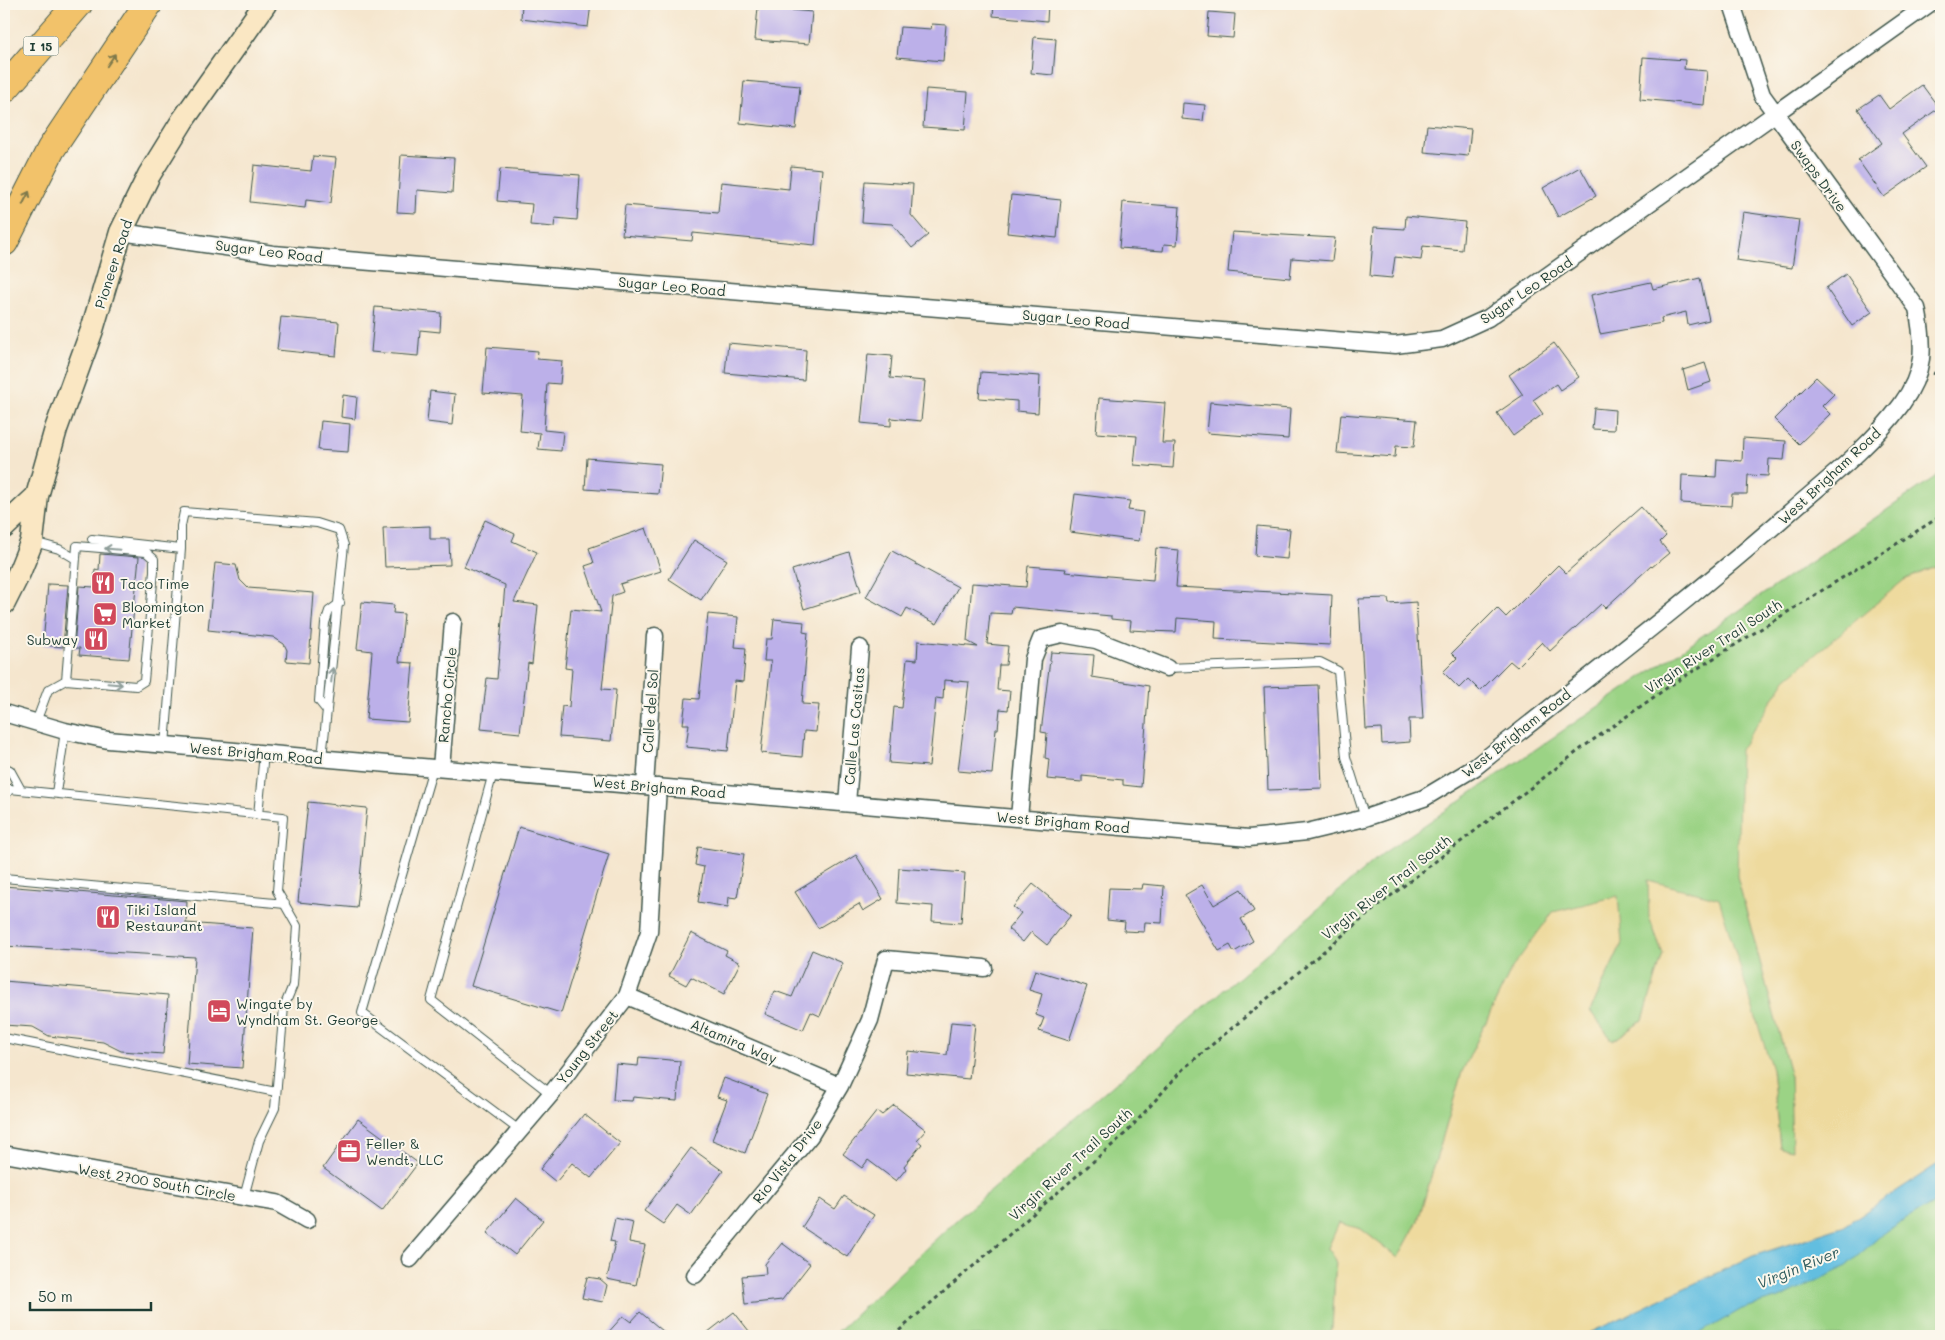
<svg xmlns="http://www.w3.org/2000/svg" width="1945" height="1340" viewBox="0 0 1945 1340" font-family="Mali,sans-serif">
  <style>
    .green { fill: #9bd385; stroke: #5d885c }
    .sand { fill: #eeda9e; stroke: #868c69 }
    .water { fill: #62bee0; stroke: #407e8a }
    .building { fill: #bcb0e9 }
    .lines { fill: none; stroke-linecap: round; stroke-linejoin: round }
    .lane-casing { stroke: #3f564b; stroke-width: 10 }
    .street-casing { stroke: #3f564b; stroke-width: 19 }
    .secondary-casing { stroke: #3f564b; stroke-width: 25 }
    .highway-casing { stroke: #3f564b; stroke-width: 30 }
    .path { stroke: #3f564b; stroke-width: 3; stroke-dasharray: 4 4; stroke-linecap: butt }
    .lane { stroke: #fff; stroke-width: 8 }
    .street { stroke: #fff; stroke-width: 16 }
    .secondary { stroke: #fae7c3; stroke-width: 22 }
    .highway { stroke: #f2c26a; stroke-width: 28 }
    .oneway { stroke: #7e794c }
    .oneway2 { stroke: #8f9e9a }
    .labels { text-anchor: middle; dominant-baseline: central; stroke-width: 4; stroke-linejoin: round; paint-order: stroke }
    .shield { fill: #fbf7ec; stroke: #61756b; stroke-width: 1 }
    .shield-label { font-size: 12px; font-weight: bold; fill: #1f3d34 }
    .street-label { font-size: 14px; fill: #1f3d34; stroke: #fbf7ec }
    .poi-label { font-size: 14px; fill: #1f3d34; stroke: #fbf7ec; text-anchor: start }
    .water-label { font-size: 15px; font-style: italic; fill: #305d5f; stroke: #fbf7ec }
  </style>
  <rect width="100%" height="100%" fill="#fbf7ec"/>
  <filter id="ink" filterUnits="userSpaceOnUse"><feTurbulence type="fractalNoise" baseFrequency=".02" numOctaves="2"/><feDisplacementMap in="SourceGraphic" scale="10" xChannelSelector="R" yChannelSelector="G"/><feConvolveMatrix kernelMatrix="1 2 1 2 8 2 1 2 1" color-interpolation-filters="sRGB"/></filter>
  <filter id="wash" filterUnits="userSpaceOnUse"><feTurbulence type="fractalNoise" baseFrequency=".0096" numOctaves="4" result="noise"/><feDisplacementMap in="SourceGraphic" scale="20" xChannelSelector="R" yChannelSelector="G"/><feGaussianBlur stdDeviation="1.12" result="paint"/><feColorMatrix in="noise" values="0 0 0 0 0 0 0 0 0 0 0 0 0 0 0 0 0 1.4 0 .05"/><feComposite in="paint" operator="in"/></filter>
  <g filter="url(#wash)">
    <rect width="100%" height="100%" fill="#f5e6ce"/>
    <path class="green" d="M1941,473V565L1904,580L1737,876L1790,1073L1793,1150L1780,1148L1772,1070L1649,917L1663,954L1643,1020L1613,1041L1590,1011L1622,943L1512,968L1462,1072L1418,1221L1398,1258L1361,1229L1339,1224L1328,1248L1336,1259L1332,1329L1328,1336H833L954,1222L1382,854Z
      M1941,1162V1336H1583L1842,1227Z"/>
    <path class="sand" d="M1941,565V1162L1842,1227L1753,1256L1583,1336H1328L1332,1329L1336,1260L1328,1248L1339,1223L1361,1229L1398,1258L1418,1221L1462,1072L1512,968L1553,912L1618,896L1622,943L1590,1011L1613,1041L1643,1020L1663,954L1649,917L1648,880L1719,899L1772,1070L1780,1148L1792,1150L1790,1073L1737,876L1740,750L1786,679L1904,580Z"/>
    <path class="water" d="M1941,1162V1199L1886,1231L1845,1267L1788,1295L1742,1309L1695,1336H1583L1753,1256L1842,1227Z"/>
    <g id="blocks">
      <path class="building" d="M522,4H591L588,27L521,19Z
        M994,4H1048L1047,21L993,16Z
        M758,7L812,12L809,44L755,40Z
        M1209,12L1235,14L1233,38L1207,36Z
        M932,24L946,25L943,61L897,57L900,27L931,29Z
        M1034,37L1056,39L1053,75L1031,73Z
        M1643,57L1685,60L1684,69L1707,71L1704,105L1640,99Z
        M744,81L800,86L796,129L740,123Z
        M1922,85L1939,108L1902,134L1926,167L1884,197L1858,160L1882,143L1858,109L1879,95L1889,109Z
        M926,89L968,92L965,130L923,127Z
        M1183,103L1205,105L1203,121L1182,119Z
        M1427,125L1471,129L1468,156L1424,152Z
        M401,155L454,158L452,193L417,190L416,213L397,212Z
        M313,156L336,158L331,203L306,200L305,208L250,202L254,165L311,171Z
        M791,166L822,169L815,245L693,233L692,241L622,235L625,205L718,213L721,182L789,189Z
        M1580,167L1596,196L1558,217L1543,188Z
        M500,169L580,175L577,220L555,218L554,227L530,225L532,204L497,201Z
        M865,181L913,184L911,215L928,235L912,248L892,224L862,222Z
        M1011,195L1061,200L1057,238L1007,233Z
        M1123,202L1180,207L1177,245L1164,244L1163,251L1119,248Z
        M1743,212L1799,220L1792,268L1736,260Z
        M1406,216L1465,222L1462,250L1423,246L1421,260L1395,257L1392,278L1370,276L1374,227L1405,229Z
        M1232,232L1335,238L1332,261L1292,258L1290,278L1228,272Z
        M1846,274L1872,312L1852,326L1826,288Z
        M1700,278L1709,320L1688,325L1686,312L1661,318L1662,323L1600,334L1591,295L1651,282L1653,289Z
        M375,307L441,313L440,332L420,330L418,356L371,352Z
        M281,317L339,322L336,356L277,350Z
        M728,343L806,350L804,380L725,373Z
        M1554,343L1579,377L1560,390L1556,384L1533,400L1543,414L1513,436L1497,413L1523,395L1509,375Z
        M487,347L538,351L537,359L562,361L560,384L547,383L544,430L563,432L561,451L538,449L540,433L520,431L523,396L483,393Z
        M868,354L892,356L890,378L925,381L921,421L891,418V426L861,423Z
        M1705,363L1711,382L1688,390L1683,370Z
        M981,372L1040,376L1038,413L1017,411V401L979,398Z
        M1816,377L1834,394L1822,406L1830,414L1799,444L1774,419Z
        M430,391L455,394L452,425L427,422Z
        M343,395L357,397L355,419L341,417Z
        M1099,398L1165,403L1162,443H1175L1173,468L1134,465L1137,436L1096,433Z
        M1210,402L1290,409L1288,439L1207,433Z
        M1594,408L1615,410L1614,430L1592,429Z
        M1341,414L1417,420L1414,447L1396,446L1395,457L1337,453Z
        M321,421L350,424L348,452L318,450Z
        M1743,438L1786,441L1784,460L1769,459L1768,476L1748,475L1747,494H1732L1731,506L1681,503L1682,475L1716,477L1717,459L1742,461Z
        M587,458L661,464L658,494L585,489Z
        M1075,494L1130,501L1128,510L1143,512L1139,541L1070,532Z
        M1641,507L1666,536L1660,542L1669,553L1652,567L1651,566L1605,608L1601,604L1550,651L1542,642L1517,667L1510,661L1480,691L1468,679L1459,688L1443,672L1457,658L1452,653L1497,608L1506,617L1558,565L1566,573Z
        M485,520L515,534L512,541L537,552L514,602L538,605L532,664L528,663L520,733L481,729L487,678L497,679L505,585L464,567Z
        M430,526V539H449L450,565L385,567L383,528Z
        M1257,526L1290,529L1287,559L1255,556Z
        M646,528L661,571L620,584L623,592L612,596L602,689L616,690L611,741L559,737L562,706L569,707L572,669L565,668L571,609L601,612L585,566L594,563L589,548Z
        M694,540L727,560L701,600L669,579Z
        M1156,548L1179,550L1176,587L1332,595L1330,645L1215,639L1216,621L1177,618L1176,632L1148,631L1130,630L1131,621L1111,619V616L1012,607L1011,614L990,613L987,644L1008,646L1006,665H999L997,690L1010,691L1008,710L1000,709L998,729H996L992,774L958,771L969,682L944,680L943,699L936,698L929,766L889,763L894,707L902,708L907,659L917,660L918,641L978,647L967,641L972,583L1026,587L1028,566L1066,569L1065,572L1153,580Z
        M892,551L958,587L937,624L907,608L902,617L866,597Z
        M849,552L861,591L804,609L792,570Z
        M100,554L139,557L129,659L79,655L80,648H74L79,586L94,587L95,569L99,570Z
        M215,563L236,565L240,580L248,588L314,593L309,663L286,661L287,650L284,644L273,637L208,630Z
        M48,584L68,585L63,647L43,645Z
        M1388,598L1389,604L1416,602L1423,719H1409L1410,742L1382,744L1381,728L1366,729L1359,599Z
        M362,602L394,605L393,613L404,614L399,662L413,663L408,722L366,719L372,651L357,649Z
        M708,614L738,617L735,647L746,648L743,682L735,681L728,751L686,747L689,724H683L686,698L699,699Z
        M774,619L804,622L803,632L808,633L802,704L819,705L816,732L804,731L802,757L761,753L771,661H764L766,639H772Z
        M1051,652L1094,655L1092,677L1149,686L1141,787L1123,785V780L1082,776V782L1047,779L1049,759L1045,758L1047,733L1041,732Z
        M1318,685L1322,788L1268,790L1264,687Z
        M308,802L367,808L357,908L298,902Z
        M519,827L609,854L561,1013L471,986Z
        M698,847L744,854L737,898L729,897L728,907L698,902L704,867L695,865Z
        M856,855L883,899L863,911L859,904L818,928L795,892Z
        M899,868L965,873L961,923L932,921L933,906L897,903Z
        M1033,884L1071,915L1047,945L1031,932L1023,942L1008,929L1021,913L1013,907Z
        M1143,884L1164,886L1162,923L1145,922L1144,932L1124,931L1125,922L1107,920L1109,888L1142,889Z
        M1202,885L1214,905L1241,889L1254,911L1241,919L1253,941L1234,952L1230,945L1219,951L1185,895Z
        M4,886L187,901L186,923L253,928L242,1068L187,1064L195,957L4,946Z
        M691,933L727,951L725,955L740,963L724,994L691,977L686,985L669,976Z
        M812,950L843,963L820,1016L811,1012L803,1030L765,1014L775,991L792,997Z
        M1035,970L1087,986L1069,1041L1039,1031L1044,1018L1036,1015L1042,994L1029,990Z
        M4,981L168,995L163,1054L121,1051L103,1042L49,1036L33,1027L4,1025Z
        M951,1022L975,1024L969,1079L906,1073L908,1051L947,1055Z
        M639,1057L680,1061L677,1101L633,1097L632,1101L613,1100L616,1064L638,1066Z
        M724,1078L767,1094L745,1153L712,1140L727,1100L717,1097Z
        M894,1105L926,1130L917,1140L922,1144L904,1166L906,1169L896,1181L868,1160L862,1168L843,1154L877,1111L882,1115Z
        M584,1114L620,1143L591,1178L572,1163L556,1182L540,1169Z
        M358,1119L418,1163L382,1211L323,1168Z
        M691,1148L723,1171L691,1215L677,1205L663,1224L644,1211Z
        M844,1196L874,1215L847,1257L802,1227L820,1199L835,1209Z
        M516,1198L543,1220L515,1255L487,1233Z
        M615,1218L633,1222L629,1242L645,1245L636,1285L607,1279L615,1242L610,1241Z
        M782,1243L810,1264L782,1300L745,1304L742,1276L766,1274L765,1264Z
        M587,1277L600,1279L607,1285L603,1302L582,1298Z
        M640,1312L669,1336H605L623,1316L631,1322Z
        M734,1312L753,1336H703Z"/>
    </g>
  </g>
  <g filter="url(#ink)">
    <use href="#blocks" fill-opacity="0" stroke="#3f564b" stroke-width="1"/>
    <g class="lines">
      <defs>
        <path id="lane" d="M92,539L181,549V526L184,512L317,523L339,530L344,545L322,758
          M34,542L59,549L76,559
          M1167,668L1320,662L1338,671L1346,757L1365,818
          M327,711L319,701L325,623L329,611L340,603
          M36,722L48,690L66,680L136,686L144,681L154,571V559L146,552L77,546L66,680
          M165,745L181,549
          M4,767L10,770L21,790
          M433,768L362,1013L519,1130
          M493,773L431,1000L551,1094
          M56,793L65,731
          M4,798L10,789L283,817L277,891L297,926L293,985L284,1007L275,1108L259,1141L244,1197
          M258,815L264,753
          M4,878L285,904
          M4,1038L276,1092"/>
        <path id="street" d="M121,232L273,254L1395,345L1442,339L1488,318L1929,4
          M4,713L65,731L108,740L1249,838L1307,832L1365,818L1424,798L1474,768C1579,684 1688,602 1789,513C1828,479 1870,447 1901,405C1925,372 1925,347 1917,308L1762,95L1732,4
          M441,768L453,622
          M645,786L655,636
          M847,803L860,648
          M1019,818L1033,659L1041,639L1062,634L1096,640L1167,668
          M627,996L840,1086
          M4,1154L277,1203L307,1220
          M410,1259L551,1094L627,996L649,932L658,787
          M695,1275L810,1136L840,1086L870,1020L886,959L984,968"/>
        <path id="secondary" d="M4,527L37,496
          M4,603L19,573L32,541L37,496L56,429L92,330L121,232L149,175L183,120L265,4"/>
        <path id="highway" d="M4,89L78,4
          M4,242L51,149L148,4"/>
      </defs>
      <use href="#lane" class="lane-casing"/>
      <use href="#street" class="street-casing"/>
      <use href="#secondary" class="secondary-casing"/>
      <use href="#highway" class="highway-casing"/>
      <path class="path" d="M1933,373L1941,376
        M893,1336L1127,1132L1183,1069L1379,905L1586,745L1671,685L1941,516"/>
      <use href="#lane" class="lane"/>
      <use href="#street" class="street"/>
      <use href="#secondary" class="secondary"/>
      <use href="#highway" class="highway"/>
    </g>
    <defs><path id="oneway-shaft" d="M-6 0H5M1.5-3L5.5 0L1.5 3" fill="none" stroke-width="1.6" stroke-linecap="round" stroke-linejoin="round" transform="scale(1.25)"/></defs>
    <g class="oneway">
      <use href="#oneway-shaft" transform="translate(111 60) rotate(-56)"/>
      <use href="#oneway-shaft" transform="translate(26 198) rotate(-63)"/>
    </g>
    <g class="oneway2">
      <use href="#oneway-shaft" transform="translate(112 549) rotate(-175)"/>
      <use href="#oneway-shaft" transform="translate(332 675) rotate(-84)"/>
      <use href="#oneway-shaft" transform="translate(115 684) rotate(5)"/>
    </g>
  </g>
  <defs>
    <symbol id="restaurant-square" viewBox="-11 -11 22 22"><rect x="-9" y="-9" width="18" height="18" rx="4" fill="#d1495b" stroke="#fbf7ec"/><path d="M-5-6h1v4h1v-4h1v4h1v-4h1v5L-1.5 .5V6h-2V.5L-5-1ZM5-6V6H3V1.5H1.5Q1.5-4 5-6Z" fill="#fff"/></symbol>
    <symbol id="supermarket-square" viewBox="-11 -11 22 22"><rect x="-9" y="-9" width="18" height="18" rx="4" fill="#d1495b" stroke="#fbf7ec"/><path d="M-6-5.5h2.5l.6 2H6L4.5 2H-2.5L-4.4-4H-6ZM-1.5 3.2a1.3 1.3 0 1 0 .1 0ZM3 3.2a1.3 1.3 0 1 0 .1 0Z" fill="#fff"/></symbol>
    <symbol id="hotel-square" viewBox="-11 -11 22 22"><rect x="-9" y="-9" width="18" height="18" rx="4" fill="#d1495b" stroke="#fbf7ec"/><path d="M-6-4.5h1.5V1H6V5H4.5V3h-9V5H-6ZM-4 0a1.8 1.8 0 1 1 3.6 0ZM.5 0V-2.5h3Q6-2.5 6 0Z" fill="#fff"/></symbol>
    <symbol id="office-square" viewBox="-11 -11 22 22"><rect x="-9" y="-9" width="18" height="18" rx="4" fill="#d1495b" stroke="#fbf7ec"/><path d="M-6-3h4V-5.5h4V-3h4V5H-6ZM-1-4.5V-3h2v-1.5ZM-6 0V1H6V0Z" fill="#fff"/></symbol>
  </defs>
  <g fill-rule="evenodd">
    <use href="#restaurant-square" x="89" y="569" width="28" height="28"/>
    <use href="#supermarket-square" x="91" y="600" width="28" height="28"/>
    <use href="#restaurant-square" x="82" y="625" width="28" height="28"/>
    <use href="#restaurant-square" x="94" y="903" width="28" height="28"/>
    <use href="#hotel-square" x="205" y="997" width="28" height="28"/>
    <use href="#office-square" x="335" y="1137" width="28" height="28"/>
  </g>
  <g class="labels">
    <rect class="shield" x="23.5" y="36.5" width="35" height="19" rx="4"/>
    <g class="shield-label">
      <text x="41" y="46">I 15</text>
    </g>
    <g class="street-label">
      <text transform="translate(1819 176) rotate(54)">Swaps Drive</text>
      <text transform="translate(269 251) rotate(7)">Sugar Leo Road</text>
      <text transform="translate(113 264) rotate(-72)">Pioneer Road</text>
      <text transform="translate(672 286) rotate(5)">Sugar Leo Road</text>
      <text transform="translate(1526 290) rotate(-34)">Sugar Leo Road</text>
      <text transform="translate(1076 319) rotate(5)">Sugar Leo Road</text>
      <text transform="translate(1829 476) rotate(-43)">West Brigham Road</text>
      <text transform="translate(1713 646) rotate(-33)">Virgin River Trail South</text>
      <text transform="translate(447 695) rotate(-85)">Rancho Circle</text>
      <text transform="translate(650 711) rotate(-86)">Calle del Sol</text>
      <text transform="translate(854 726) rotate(-85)">Calle Las Casitas</text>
      <text transform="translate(1516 733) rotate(-38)">West Brigham Road</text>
      <text transform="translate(256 753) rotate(5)">West Brigham Road</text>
      <text transform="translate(659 787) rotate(5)">West Brigham Road</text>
      <text transform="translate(1063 822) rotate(5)">West Brigham Road</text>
      <text transform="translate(1386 887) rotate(-38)">Virgin River Trail South</text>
      <text transform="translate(734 1041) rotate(23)">Altamira Way</text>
      <text transform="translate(587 1047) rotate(-52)">Young Street</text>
      <text transform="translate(787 1161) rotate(-52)">Rio Vista Drive</text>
      <text transform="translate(1070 1164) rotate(-42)">Virgin River Trail South</text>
      <text transform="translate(157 1182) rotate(10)">West 2700 South Circle</text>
    </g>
    <g class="poi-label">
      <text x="120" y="583">Taco Time</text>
      <text x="122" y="606">Bloomington<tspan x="122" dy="16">Market</tspan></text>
      <text x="78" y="639" text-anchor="end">Subway</text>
      <text x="126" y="909">Tiki Island<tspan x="126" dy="16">Restaurant</tspan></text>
      <text x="236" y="1003">Wingate by<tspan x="236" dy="16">Wyndham St. George</tspan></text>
      <text x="366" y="1143">Feller &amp;<tspan x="366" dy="16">Wendt, LLC</tspan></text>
    </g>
    <g class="water-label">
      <text transform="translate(1798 1267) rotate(-22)">Virgin River</text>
    </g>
  </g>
  <rect width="1945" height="1340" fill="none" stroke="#fbf7ec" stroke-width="20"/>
  <path d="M30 1302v8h121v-8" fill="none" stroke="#1f3d34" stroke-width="2.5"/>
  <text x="38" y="1302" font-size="15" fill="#1f3d34" stroke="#fbf7ec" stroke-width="4" paint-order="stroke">50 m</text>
</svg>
